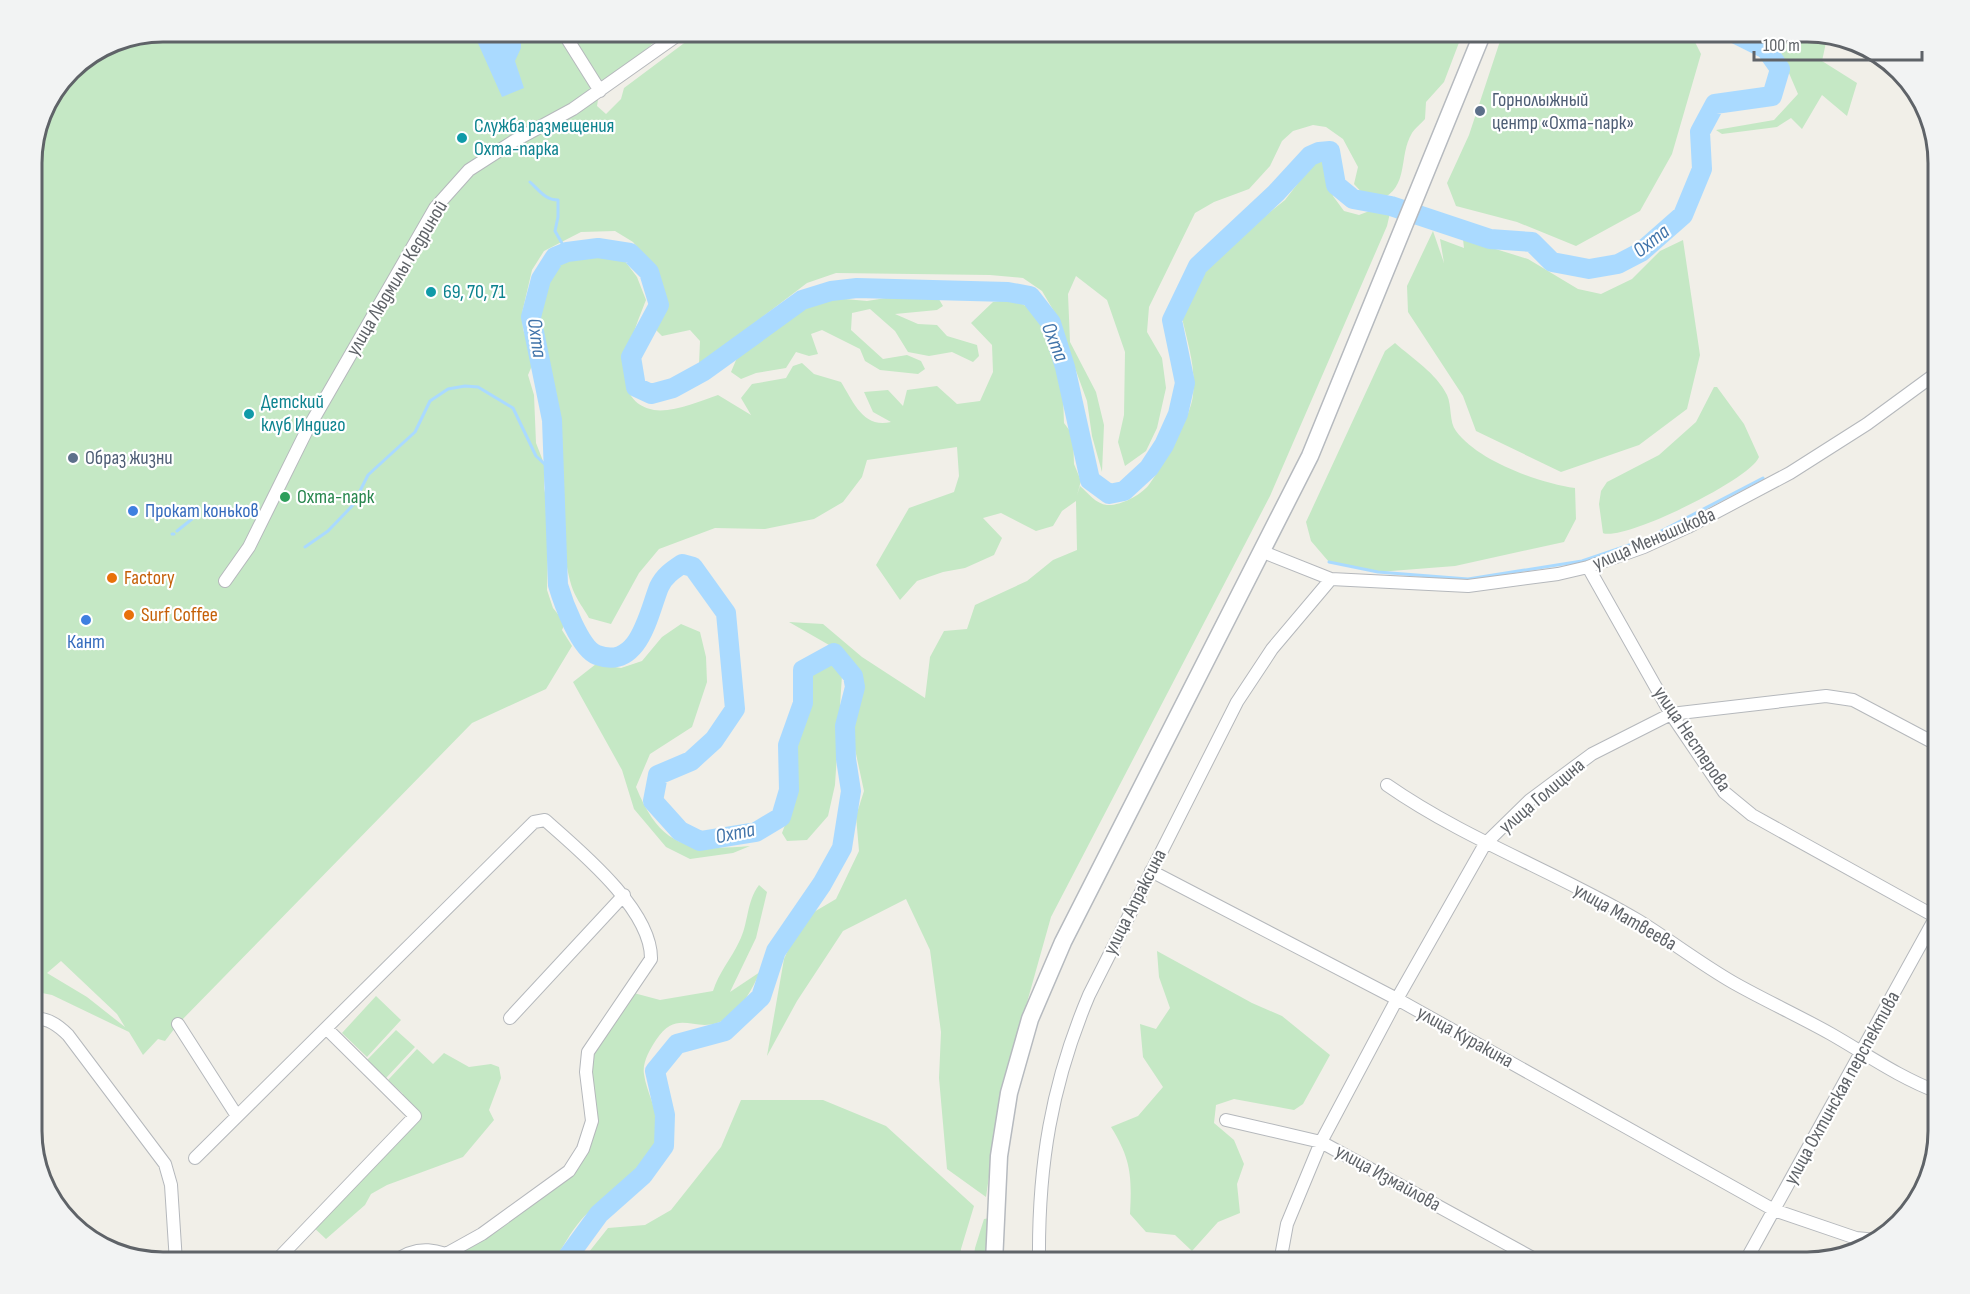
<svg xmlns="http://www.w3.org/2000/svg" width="1970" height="1294" viewBox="0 0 1970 1294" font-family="'Sofia Sans Condensed',sans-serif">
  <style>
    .green { fill: #c5e8c5; fill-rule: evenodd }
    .water { fill: #aadaff }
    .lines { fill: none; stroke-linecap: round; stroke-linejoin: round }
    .stream { stroke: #aadaff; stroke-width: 3 }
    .river { stroke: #aadaff; stroke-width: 20 }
    .street-casing { stroke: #b5b8bc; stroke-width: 14 }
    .secondary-casing { stroke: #b6babf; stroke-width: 19 }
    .street { stroke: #fff; stroke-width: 12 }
    .secondary { stroke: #fff; stroke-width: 16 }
    .service-dot { fill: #5c6f8a; stroke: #fff; stroke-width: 2 }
    .culture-dot { fill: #0f9aa8; stroke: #fff; stroke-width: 2 }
    .leisure-dot { fill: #2e9e5b; stroke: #fff; stroke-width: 2 }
    .shop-dot { fill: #3f7fe0; stroke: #fff; stroke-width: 2 }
    .food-dot { fill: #e8710a; stroke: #fff; stroke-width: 2 }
    .labels { text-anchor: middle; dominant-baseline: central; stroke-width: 4.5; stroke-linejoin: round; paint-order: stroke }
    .service-label { font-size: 20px; fill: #4e5e75; stroke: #fff; text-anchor: start }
    .culture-label { font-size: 20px; fill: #0d838f; stroke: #fff; text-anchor: start }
    .street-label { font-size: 20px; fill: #5f6368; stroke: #fff }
    .leisure-label { font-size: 20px; fill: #27864d; stroke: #fff; text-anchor: start }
    .shop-label { font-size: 20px; fill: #366cbe; stroke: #fff; text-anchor: start }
    .food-label { font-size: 20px; fill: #c56008; stroke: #fff; text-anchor: start }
    .water-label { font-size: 21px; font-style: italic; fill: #4174aa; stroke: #fff }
    .rim { fill: none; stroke: #5f6368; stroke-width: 3 }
  </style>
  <rect width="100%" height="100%" fill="#f1efe8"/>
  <path class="green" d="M163,32H665L639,56L601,81L597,106L606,114L621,99L624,88L699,32H1463L1444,82L1426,102L1425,119C1421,124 1415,128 1412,133C1398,156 1410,187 1380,200L1365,196L1354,184L1358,167L1343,139L1326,127L1313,125L1293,131L1282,141L1270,166L1249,189L1214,202L1195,213L1149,307L1147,332L1162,358L1166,388L1157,428L1146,451L1125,466L1118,442L1124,415L1125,352L1107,300L1076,276L1068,294L1070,342L1096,392L1104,425L1102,472L1092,436L1087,401L1055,313L1042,291L1023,278L990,275L836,273L807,283L699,365L700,341L690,330L662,336L654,328L666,304L657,270L633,242L615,231L581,232L544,251L532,270L522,313L523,329L534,361L528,375L534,395L536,443L545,466L544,488L549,511L547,590L553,608L565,623L562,630L572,646L546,689L472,723L178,1024L165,1041L158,1039L143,1055L129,1032L52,995L42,993L38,1013L32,1018V155L42,112L70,70L113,41ZM61,961L117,1014L125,1027L87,997L47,973Z
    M1503,32H1690L1701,54L1672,154L1640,211L1576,246L1517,222L1456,206L1447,183L1469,135Z
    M1746,32H1807L1827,38L1822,61L1857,83L1847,116L1822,95L1802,129L1791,118L1777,127L1722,134L1716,130L1774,120L1798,94L1779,50Z
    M1316,160L1326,163L1333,196L1344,211L1359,215L1372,210L1390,213L1387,226L1270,496L1051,917L1001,1095L986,1197L947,1169L939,1078L941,1032L930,950L906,899L843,931L797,1001L767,1056L784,959L802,919L836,899L859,851L856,816L864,791L850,726L860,687L836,649L789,622L823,624L862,657L925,698L930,657L944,631L967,629L975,605L1027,581L1053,560L1077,550L1076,501L1062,511L1053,526L1036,531L1001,513L983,518L1002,538L994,555L965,568L943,572L917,581L900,600L876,565L909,508L954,492L959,476L957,447L867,460L862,477L843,502L814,519L765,529L715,528L659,549L639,573L611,624L589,618C584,609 577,600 573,590C563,563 559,503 559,473C559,457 562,439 560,423C554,381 522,305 554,269C570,251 597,252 618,252L637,277L646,300C635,329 602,400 654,410C673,413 700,401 718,395L751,415L741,398L752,384L786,378L793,366L802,363L814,374L841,382C853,401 863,429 891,422L873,412L864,392L888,390L903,406L907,390L937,386L957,404L980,401L993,372L992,345L971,323L993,302L1013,299L1035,311L1050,334L1063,396L1064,423L1073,435L1074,464L1081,481L1077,495L1080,486C1088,493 1096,504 1107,505C1120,506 1139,496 1148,486C1162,468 1191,417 1193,395C1196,368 1188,344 1182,318L1207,268L1233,242L1285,200Z
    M1433,231L1444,263L1440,239L1464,248L1463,239L1528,259L1578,289L1601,294L1632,279L1660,251L1683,240L1700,355L1687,409L1639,445L1561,472L1476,431L1463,396L1408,312L1407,286Z
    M911,294L937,296L943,306L937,310L895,314L918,324L937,325L947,336L977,345L979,356L973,362L952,352L929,356L908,352L895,331L870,309L852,313L851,330L883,359L907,355L921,361L925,369L918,374L880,370L865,361L860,349L822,330L811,334L818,354L809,356L796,352L786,368L756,373L741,379L731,372L739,353L798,311L817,302L834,298L867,301Z
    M1395,343C1413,359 1436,373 1447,395C1452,406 1449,422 1456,431C1478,461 1539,483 1575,488L1576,519L1564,542L1455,566L1378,572L1329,562L1311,541L1306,522L1385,351Z
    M1714,387H1717L1744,424L1759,457C1751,479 1623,542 1603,533L1599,504L1601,491L1607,482L1659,455L1696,422Z
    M681,624L700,632L706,657L707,682L692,727L650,754L636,787C661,848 687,851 750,846L733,853L690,859L666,847L634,809L622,770L573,682L596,664L621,668L642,661L662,637Z
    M830,659L839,667L842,675L835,785L828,816L807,840L787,841L782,833L793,804L797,746L811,699L813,675L820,664Z
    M759,885L767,892L756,938L730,992L760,972C751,991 739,1016 717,1023C692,1031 677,1009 656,1040C650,1049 642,1063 644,1074C647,1097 665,1120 654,1145C644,1168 599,1200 581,1220C570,1233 562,1248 554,1262H467L446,1254L569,1171L592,1121L588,1052L630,992L660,1000L713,991C719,972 731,959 739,942C749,923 746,902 759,885Z
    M1157,951L1252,1003L1282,1016L1330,1055L1303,1104L1294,1110L1234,1099L1216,1105L1214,1123L1234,1140L1244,1164L1237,1184L1240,1213L1218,1222L1192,1251L1175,1235L1146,1232L1130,1214C1132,1176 1131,1159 1111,1127L1138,1116L1163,1087L1143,1057L1140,1024L1156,1029L1170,1008L1159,977Z
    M376,996L401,1020L367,1057L342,1033Z
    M396,1030L415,1047L386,1078L367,1060Z
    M417,1049L433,1064L444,1053L469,1067L491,1064L499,1067L501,1078L489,1110L494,1120L463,1157L387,1185L371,1194L365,1205L326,1239L311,1225L415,1117L398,1099L403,1094L388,1080Z
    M741,1100H823L886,1126L974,1206L961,1249L960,1262H581L608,1228L645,1225L671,1210L721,1147Z
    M990,1218V1262H973L975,1248L984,1219Z"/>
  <path class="water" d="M473,32H521V48L515,61L524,88L502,97Z"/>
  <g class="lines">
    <path class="stream" d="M530,182C539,190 545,200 558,200V217L555,231L567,252
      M194,516L197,514
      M177,531L192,519
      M172,534H174
      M305,547L328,531L353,505L368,475L415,432L430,401L448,389L465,386L478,387L513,408L536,456L554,473
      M1329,562L1378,572L1468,579L1582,561L1644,540L1763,478"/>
    <path class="river" d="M564,1262L599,1214L643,1175L664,1146L665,1115L655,1071L677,1044L725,1031L761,997L776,951L822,884L842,848L851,791L846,759L845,726L855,687L853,676L834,653L803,670V703L788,745L789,790L781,817L756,832L700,841L680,831L653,801L658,775L691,761L714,740L735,709L726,613L693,567L682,564C673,570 664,576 659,587C648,615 639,670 597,655C580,649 563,602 558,585L552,420L531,317L541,279L555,257L567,252L598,248L630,253L649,272L659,305L631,357L636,387L651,394L673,388L704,371L802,300L831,291L857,288L1008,292L1030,296L1051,323L1065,367L1090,480L1109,494L1124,491L1149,468L1164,445L1178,414L1185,383L1172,320L1198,266L1276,193L1310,156L1319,152L1330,151L1336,185L1353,199L1391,206L1490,239L1532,242L1552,262L1589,269L1618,264L1641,252L1683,215L1702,169L1700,132L1715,104L1772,96L1780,69L1766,49L1732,32"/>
    <defs>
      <path id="street" d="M563,32L600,91
        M1263,552L1331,579L1468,586L1558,574L1588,567L1644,547L1688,527L1790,473L1867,424L1938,372
        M1588,567L1671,714L1724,792L1752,815L1936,917
        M225,581L249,547L306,432L435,208L469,170L514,141L573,109L682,32
        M1387,785C1466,840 1557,872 1639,921C1671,941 1701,964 1734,983C1766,1001 1799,1016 1831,1034C1866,1054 1900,1078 1938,1092
        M1151,871L1397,999L1774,1210L1856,1238L1876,1240
        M510,1018L624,895
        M32,1019C46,1016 58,1025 68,1035L165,1164L171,1185L176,1262
        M178,1024L237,1116
        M1226,1120L1321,1142L1540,1262
        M195,1158L534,822L545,820C580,851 652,910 651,959L588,1052L586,1072L592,1121L583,1149L569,1171L482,1234L446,1254
        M275,1262L415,1116L327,1029
        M394,1262C420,1242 439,1251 467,1262
        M1039,1262C1038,1166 1051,1085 1089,995L1237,702L1272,649L1331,579
        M1280,1262L1287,1224L1321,1142L1397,999L1485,844L1530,800L1592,754L1671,714L1826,696L1853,700L1938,745
        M1745,1262L1938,913"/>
      <path id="secondary" d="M994,1262L999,1156L1009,1093L1030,1019L1063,942L1310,456L1483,32"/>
    </defs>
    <use href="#street" class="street-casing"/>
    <use href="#secondary" class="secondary-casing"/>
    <use href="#street" class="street"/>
    <use href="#secondary" class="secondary"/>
  </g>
  <g class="service-dot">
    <circle cx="1480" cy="111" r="6"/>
    <circle cx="73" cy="458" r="6"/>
  </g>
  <g class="culture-dot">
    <circle cx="462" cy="138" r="6"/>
    <circle cx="431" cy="292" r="6"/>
    <circle cx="249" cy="414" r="6"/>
  </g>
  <circle class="leisure-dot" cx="285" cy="497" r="6"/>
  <g class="shop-dot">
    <circle cx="133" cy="511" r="6"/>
    <circle cx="86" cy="620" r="6"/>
  </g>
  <g class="food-dot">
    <circle cx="112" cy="578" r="6"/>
    <circle cx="129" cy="615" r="6"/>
  </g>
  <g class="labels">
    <g class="service-label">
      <text x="1492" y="100">Горнолыжный<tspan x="1492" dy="23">центр «Охта-парк»</tspan></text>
      <text x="85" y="458">Образ жизни</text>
    </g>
    <g class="culture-label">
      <text x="474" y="126">Служба размещения<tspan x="474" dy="23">Охта-парка</tspan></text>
      <text x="443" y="292">69, 70, 71</text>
      <text x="261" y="402">Детский<tspan x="261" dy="23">клуб Индиго</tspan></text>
    </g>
    <g class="street-label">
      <text transform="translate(397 278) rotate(-59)">улица Людмилы Кедриной</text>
      <text transform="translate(1654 539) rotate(-23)">улица Меньшикова</text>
      <text transform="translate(1692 739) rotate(56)">улица Нестерова</text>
      <text transform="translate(1542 796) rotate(-40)">улица Голицина</text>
      <text transform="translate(1135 902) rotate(-63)">улица Апраксина</text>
      <text transform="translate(1625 917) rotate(30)">улица Матвеева</text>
      <text transform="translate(1465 1037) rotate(29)">улица Куракина</text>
      <text transform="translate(1842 1088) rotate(-61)">улица Охтинская перспектива</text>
      <text transform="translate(1388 1178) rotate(29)">улица Измайлова</text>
    </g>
    <g class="leisure-label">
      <text x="297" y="497">Охта-парк</text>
    </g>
    <g class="shop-label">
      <text x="145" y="511">Прокат коньков</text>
      <text x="86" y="642" text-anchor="middle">Кант</text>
    </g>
    <g class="food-label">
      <text x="124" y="578">Factory</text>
      <text x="141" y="615">Surf Coffee</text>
    </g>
    <g class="water-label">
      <text transform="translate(1651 241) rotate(-38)">Охта</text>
      <text transform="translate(537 338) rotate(82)">Охта</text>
      <text transform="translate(1055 342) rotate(68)">Охта</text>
      <text transform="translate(735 833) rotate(-12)">Охта</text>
    </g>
  </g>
  <path d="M0 0H1970V1294H0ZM163 42H1807A121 121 0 0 1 1928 163V1131A121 121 0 0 1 1807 1252H163A121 121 0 0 1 42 1131V163A121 121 0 0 1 163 42Z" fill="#f2f3f3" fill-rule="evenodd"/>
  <path class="rim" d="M163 42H1807A121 121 0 0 1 1928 163V1131A121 121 0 0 1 1807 1252H163A121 121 0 0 1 42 1131V163A121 121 0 0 1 163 42Z"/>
  <path d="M1754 51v9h168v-9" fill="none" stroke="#5f6368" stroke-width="3"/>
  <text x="1763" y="51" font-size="18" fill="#5f6368" stroke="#ffffff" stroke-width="4.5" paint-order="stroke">100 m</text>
</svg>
